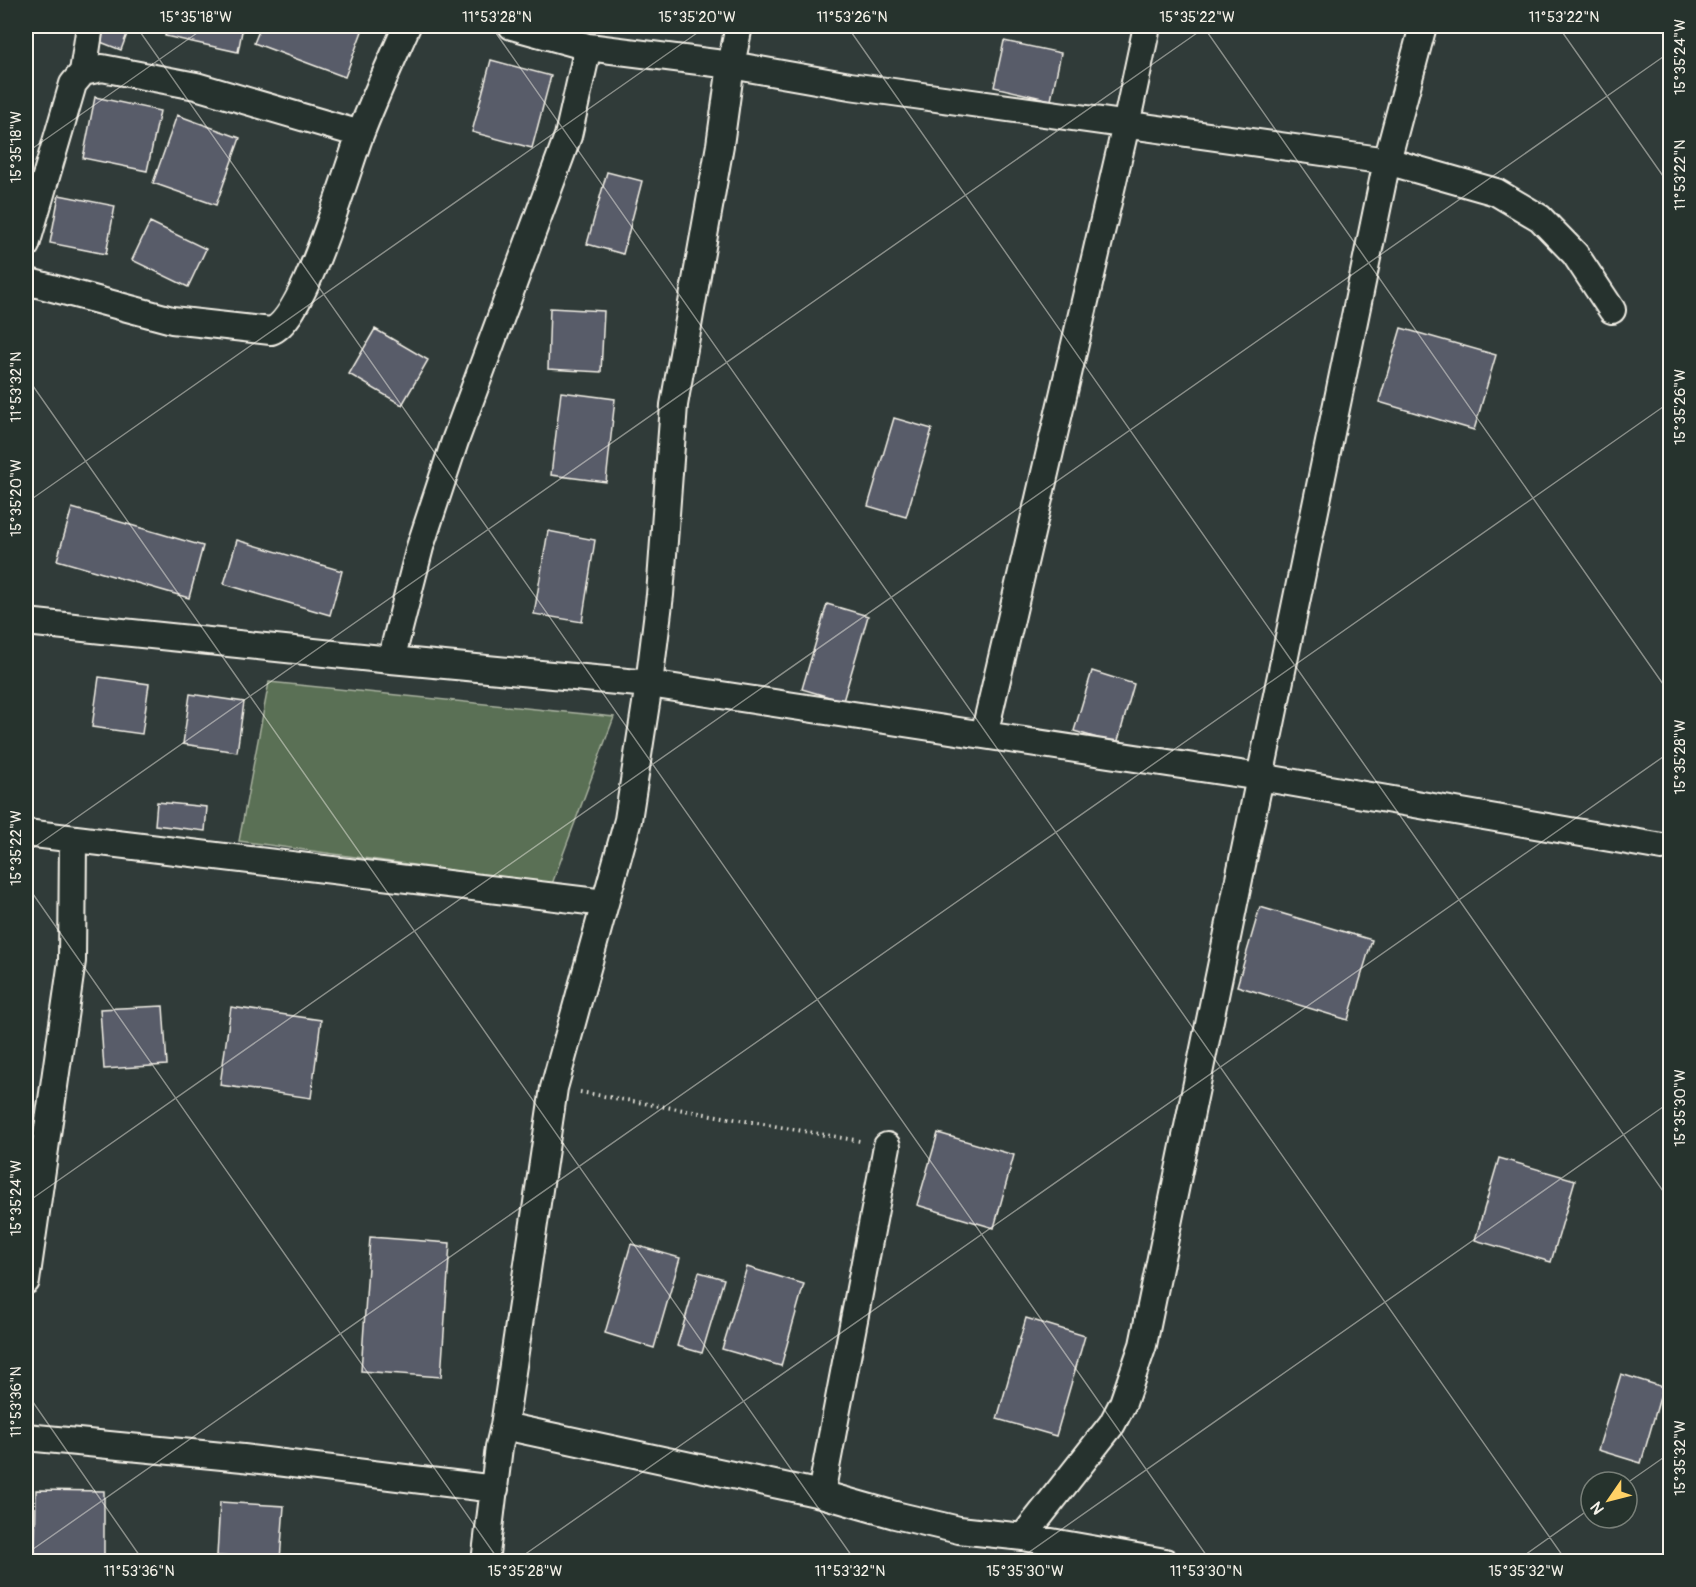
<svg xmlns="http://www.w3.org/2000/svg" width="1696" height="1587" viewBox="0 0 1696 1587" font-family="Pangolin,sans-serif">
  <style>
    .green { fill: #5a7054; stroke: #a7b09e; stroke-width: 1.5 }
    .building { fill: #595c69; stroke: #f4f1e8; stroke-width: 1.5 }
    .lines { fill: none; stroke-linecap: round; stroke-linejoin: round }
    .minor-casing { stroke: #f4f1e8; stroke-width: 30 }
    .path { stroke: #f4f1e8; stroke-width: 4; stroke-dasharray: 1.5 4.5; stroke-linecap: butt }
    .minor { stroke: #26332d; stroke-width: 26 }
    .ticks { fill: none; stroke: #f4f1e8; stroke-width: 1.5; stroke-opacity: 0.45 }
    .neatline { fill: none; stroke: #f4f1e8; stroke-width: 2 }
    .ticks-label { font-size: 15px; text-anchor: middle; fill: #f4f1e8 }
  </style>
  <rect width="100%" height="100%" fill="#303b39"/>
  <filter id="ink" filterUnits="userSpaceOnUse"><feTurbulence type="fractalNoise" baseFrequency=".0167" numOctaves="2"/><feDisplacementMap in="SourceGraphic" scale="12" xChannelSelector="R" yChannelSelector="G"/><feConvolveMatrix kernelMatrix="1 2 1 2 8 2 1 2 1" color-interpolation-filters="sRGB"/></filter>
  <g filter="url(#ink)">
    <path class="green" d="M269,682L614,717L552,884L239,841Z"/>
    <path class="building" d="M104,26H130L121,50L98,41Z
      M167,26H243L238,52L165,36Z
      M261,26H364L345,77L254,43Z
      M1004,41L1061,53L1051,100L994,87Z
      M491,60L551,76L532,148L472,132Z
      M95,97L160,111L147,171L83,158Z
      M177,115L240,138L216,205L153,183Z
      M26,120L33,122L26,158Z
      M607,172L642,181L623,254L587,244Z
      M59,195L115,206L106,254L50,243Z
      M150,222L206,249L188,287L132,260Z
      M550,308L604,311L601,372L548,369Z
      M1401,328L1496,355L1474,430L1379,402Z
      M375,329L428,360L402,405L349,374Z
      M561,392L615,399L606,482L551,475Z
      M894,418L932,429L906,517L868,506Z
      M72,508L203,546L189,598L57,560Z
      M548,531L595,540L582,622L534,614Z
      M237,540L342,571L330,615L224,584Z
      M827,604L868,616L843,701L802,689Z
      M1092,671L1134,684L1117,744L1074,731Z
      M99,677L149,684L142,734L92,727Z
      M190,694L244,702L237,752L183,744Z
      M157,802L207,807L205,831L155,825Z
      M1260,907L1372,940L1348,1020L1237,986Z
      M163,1006L167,1065L104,1069L100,1009Z
      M231,1007L321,1020L311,1098L220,1085Z
      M938,1133L1014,1155L994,1228L917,1205Z
      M1499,1158L1575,1180L1551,1262L1475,1240Z
      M370,1237L450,1243L441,1377L361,1371Z
      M631,1244L680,1258L654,1348L605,1333Z
      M747,1267L804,1284L781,1366L722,1349Z
      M699,1272L724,1279L702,1353L677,1346Z
      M1026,1318L1085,1336L1056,1436L997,1419Z
      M1621,1374L1663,1387L1641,1463L1598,1450Z
      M36,1490L104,1491V1558L35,1556Z
      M220,1502L284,1506L280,1560L217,1556Z"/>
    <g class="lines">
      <defs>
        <path id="minor" d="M512,26L588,47L731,65L850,86L1387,161L1496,192L1540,218L1575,254L1612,310
          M83,72L90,26
          M26,245L73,84L83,72L102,68L196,86L360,134
          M26,281L172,320L271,331C305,319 346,172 360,135C374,98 391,62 407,26
          M26,622L391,660L649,684L1260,777L1662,847
          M391,660L420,547L455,441L568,136L588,47
          M984,735L1126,125L1147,26
          M26,833L605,903
          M26,1281L72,961L73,839
          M504,1426L821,1494L895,1515L959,1530L1023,1537L1165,1562
          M26,1437L243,1458L495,1489
          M821,1494L887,1146
          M1023,1537L1112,1424L1123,1403L1143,1345L1387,161L1423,26
          M485,1562L499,1447L504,1426L554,1088L628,820L649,684L660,595L674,405L720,145L731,65L739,26"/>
      </defs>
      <use href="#minor" class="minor-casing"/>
      <path class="path" d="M580,1092L860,1141"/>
      <use href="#minor" class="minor"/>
    </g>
  </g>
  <path class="ticks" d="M136,26L1211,1562M491,26L1567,1562M847,26L1670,1201M1203,26L1670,694M1558,26L1670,186M26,153L207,26M26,376L856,1562M26,503L707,26M26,853L1207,26M26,884L500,1562M26,1203L1670,52M26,1392L144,1562M1627,1483L1670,1453M26,1554L1670,402M514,1562L1670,752M1015,1562L1670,1102M1515,1562L1591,1508"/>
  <rect width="1696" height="1587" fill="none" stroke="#26332d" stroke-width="66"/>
  <g transform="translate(1609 1500) rotate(235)"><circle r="28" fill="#26332d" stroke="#787f78" stroke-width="1.5"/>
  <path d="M0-4.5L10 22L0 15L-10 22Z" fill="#ffd166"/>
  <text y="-9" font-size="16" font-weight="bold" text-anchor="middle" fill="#f4f1e8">N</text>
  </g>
  <rect x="33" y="33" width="1630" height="1521" class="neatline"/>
  <g class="ticks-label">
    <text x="196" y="22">15°35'18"W</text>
    <text x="497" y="22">11°53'28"N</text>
    <text x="697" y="22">15°35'20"W</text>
    <text x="852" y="22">11°53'26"N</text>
    <text x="1197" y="22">15°35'22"W</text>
    <text x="1564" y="22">11°53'22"N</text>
    <text transform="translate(1680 57) rotate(-90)" y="5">15°35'24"W</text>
    <text transform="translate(16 147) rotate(-90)" y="5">15°35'18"W</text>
    <text transform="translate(1680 175) rotate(-90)" y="5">11°53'22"N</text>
    <text transform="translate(16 387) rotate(-90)" y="5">11°53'32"N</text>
    <text transform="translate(1680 407) rotate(-90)" y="5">15°35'26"W</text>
    <text transform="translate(16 498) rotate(-90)" y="5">15°35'20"W</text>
    <text transform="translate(1680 757) rotate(-90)" y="5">15°35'28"W</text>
    <text transform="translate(16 848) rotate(-90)" y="5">15°35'22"W</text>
    <text transform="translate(1680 1108) rotate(-90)" y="5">15°35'30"W</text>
    <text transform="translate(16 1198) rotate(-90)" y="5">15°35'24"W</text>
    <text transform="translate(16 1402) rotate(-90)" y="5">11°53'36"N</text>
    <text transform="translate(1680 1458) rotate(-90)" y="5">15°35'32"W</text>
    <text x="139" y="1576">11°53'36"N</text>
    <text x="525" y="1576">15°35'28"W</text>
    <text x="850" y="1576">11°53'32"N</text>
    <text x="1025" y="1576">15°35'30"W</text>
    <text x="1206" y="1576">11°53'30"N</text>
    <text x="1526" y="1576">15°35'32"W</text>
  </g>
</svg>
